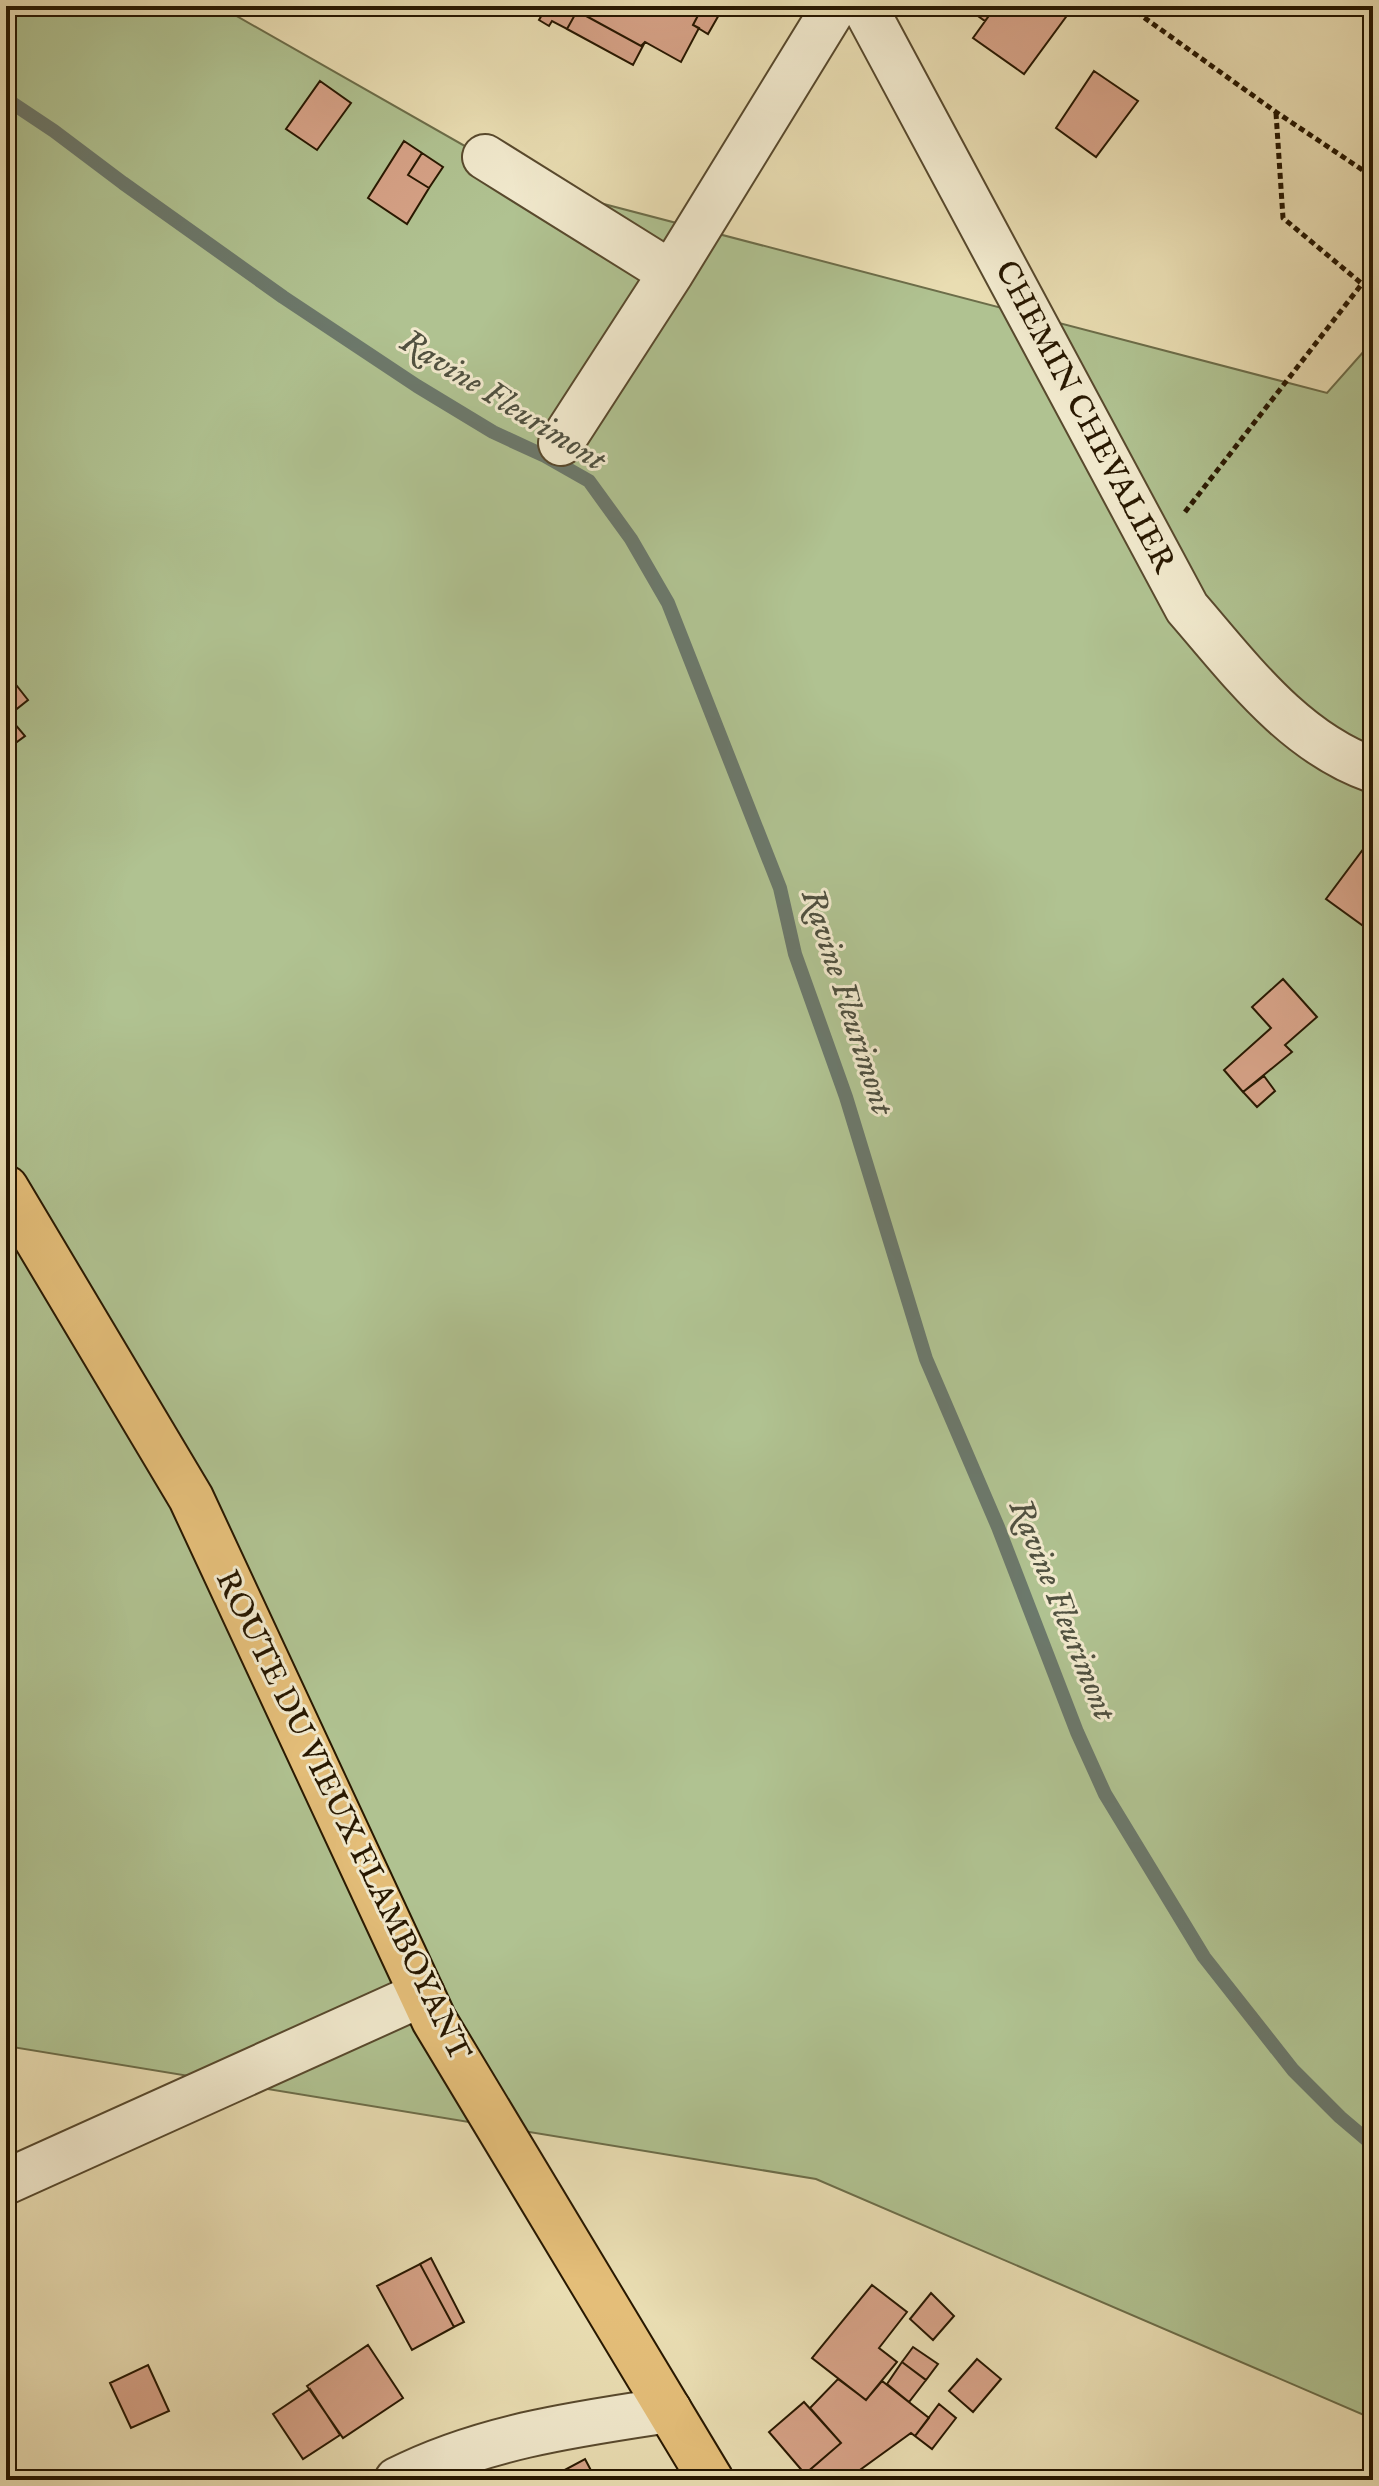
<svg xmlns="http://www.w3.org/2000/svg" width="1379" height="2486" viewBox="0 0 1379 2486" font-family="'IM FELL English',serif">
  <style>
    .grass { fill: #b0c291; stroke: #6c6d49; stroke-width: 2 }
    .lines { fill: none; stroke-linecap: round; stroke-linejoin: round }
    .stream { stroke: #6c796c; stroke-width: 14 }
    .building { fill: #d6a287; stroke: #281801; stroke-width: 2 }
    .minor-casing { stroke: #58492d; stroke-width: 48 }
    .major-casing { stroke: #281801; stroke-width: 48 }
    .path { stroke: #281801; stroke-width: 5; stroke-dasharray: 6 4; stroke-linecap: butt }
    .minor { stroke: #f1e9cd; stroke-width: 44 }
    .major { stroke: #e4be79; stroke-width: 44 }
    .labels { text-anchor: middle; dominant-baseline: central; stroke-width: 6; stroke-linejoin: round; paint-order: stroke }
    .street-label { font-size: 32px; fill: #281801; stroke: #f1e9cd }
    .water-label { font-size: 34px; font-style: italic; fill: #505140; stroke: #f1e9cd }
  </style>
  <rect width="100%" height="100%" fill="#e9ddb2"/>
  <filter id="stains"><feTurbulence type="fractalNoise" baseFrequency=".0025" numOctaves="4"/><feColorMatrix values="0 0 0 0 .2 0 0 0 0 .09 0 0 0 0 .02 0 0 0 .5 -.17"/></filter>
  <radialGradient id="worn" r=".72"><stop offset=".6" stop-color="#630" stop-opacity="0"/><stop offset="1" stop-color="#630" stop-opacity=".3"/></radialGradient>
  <path class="grass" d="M6,6H219L535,186L1327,393L1373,341V2422L1371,2418L816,2179L6,2046V655L10,654L6,636Z"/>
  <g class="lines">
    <path class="stream" d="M6,99L54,131L123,183L283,297L417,386L493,432L545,456L589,481L631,539L668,603L780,888L795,954L846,1097L926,1359L998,1527L1077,1732L1105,1794L1204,1957L1293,2070L1340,2117L1373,2145"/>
  </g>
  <path class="building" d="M547,6H703L693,25L699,28L681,62L645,42L641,46L577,11L567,29L552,21L549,26L539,20Z
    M703,6H724L708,34L693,25Z
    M974,6H996L985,21L971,11Z
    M996,6H1074L1024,74L973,38Z
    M577,11L641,46L645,42L633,65L567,29Z
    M1094,71L1138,101L1096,157L1056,128Z
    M320,81L351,103L317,150L286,129Z
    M404,141L422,153L408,175L429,188L407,224L368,198Z
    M422,153L443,167L429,188L408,175Z
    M6,672L28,700L8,716L25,736L6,750Z
    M1373,836V933L1326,899Z
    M1283,979L1317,1017L1285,1045L1292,1052L1243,1092L1224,1070L1271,1028L1252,1007Z
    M1264,1076L1275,1091L1257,1107L1243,1092Z
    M431,2258L464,2322L454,2327L420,2264Z
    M420,2264L454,2327L412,2350L377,2286Z
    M872,2285L907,2312L879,2348L897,2362L866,2400L812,2358Z
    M931,2293L954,2316L933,2340L910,2319Z
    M368,2345L403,2398L343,2438L307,2386Z
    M913,2347L938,2364L926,2380L902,2362Z
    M977,2359L1001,2379L973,2412L949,2391Z
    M902,2362L926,2380L909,2402L887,2384Z
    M148,2365L169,2411L131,2428L110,2383Z
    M838,2379L866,2400L882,2381L929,2418L915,2436L911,2433L846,2480H813L805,2474L841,2443L810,2408Z
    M310,2389L340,2435L303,2459L273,2414Z
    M804,2402L841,2443L805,2474L769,2432Z
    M939,2404L956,2418L932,2449L915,2436Z
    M585,2459L596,2480H546Z"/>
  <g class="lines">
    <defs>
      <path id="minor" d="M864,6L1187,608C1240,669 1293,742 1373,770
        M485,157L671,273
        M561,443L671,273L835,6
        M6,2182L422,1994
        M397,2480C482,2437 576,2424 669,2410"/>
      <path id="major" d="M6,1188L191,1498L434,2020L711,2480"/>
    </defs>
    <use href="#minor" class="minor-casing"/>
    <use href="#major" class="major-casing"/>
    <path class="path" d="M1128,6L1276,112L1373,177
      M1276,113L1283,218L1373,293
      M1185,512L1361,285"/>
    <use href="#minor" class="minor"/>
    <use href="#major" class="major"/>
  </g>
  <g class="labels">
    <g class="street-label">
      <text transform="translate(1084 417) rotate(62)">CHEMIN CHEVALIER</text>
      <text transform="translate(342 1816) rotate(64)">ROUTE DU VIEUX FLAMBOYANT</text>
    </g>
    <g class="water-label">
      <text transform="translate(503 401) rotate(32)">Ravine Fleurimont</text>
      <text transform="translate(847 1002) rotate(72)">Ravine Fleurimont</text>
      <text transform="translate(1062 1610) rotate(68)">Ravine Fleurimont</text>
    </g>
  </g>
  <rect width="1379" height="2486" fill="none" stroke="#e9ddb2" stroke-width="32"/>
  <rect x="8" y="8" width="1363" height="2470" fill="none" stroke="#281801" stroke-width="4"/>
  <rect x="16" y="16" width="1347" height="2454" fill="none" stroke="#281801" stroke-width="2"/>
  <rect width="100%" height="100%" filter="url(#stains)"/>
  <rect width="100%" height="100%" fill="url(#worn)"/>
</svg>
